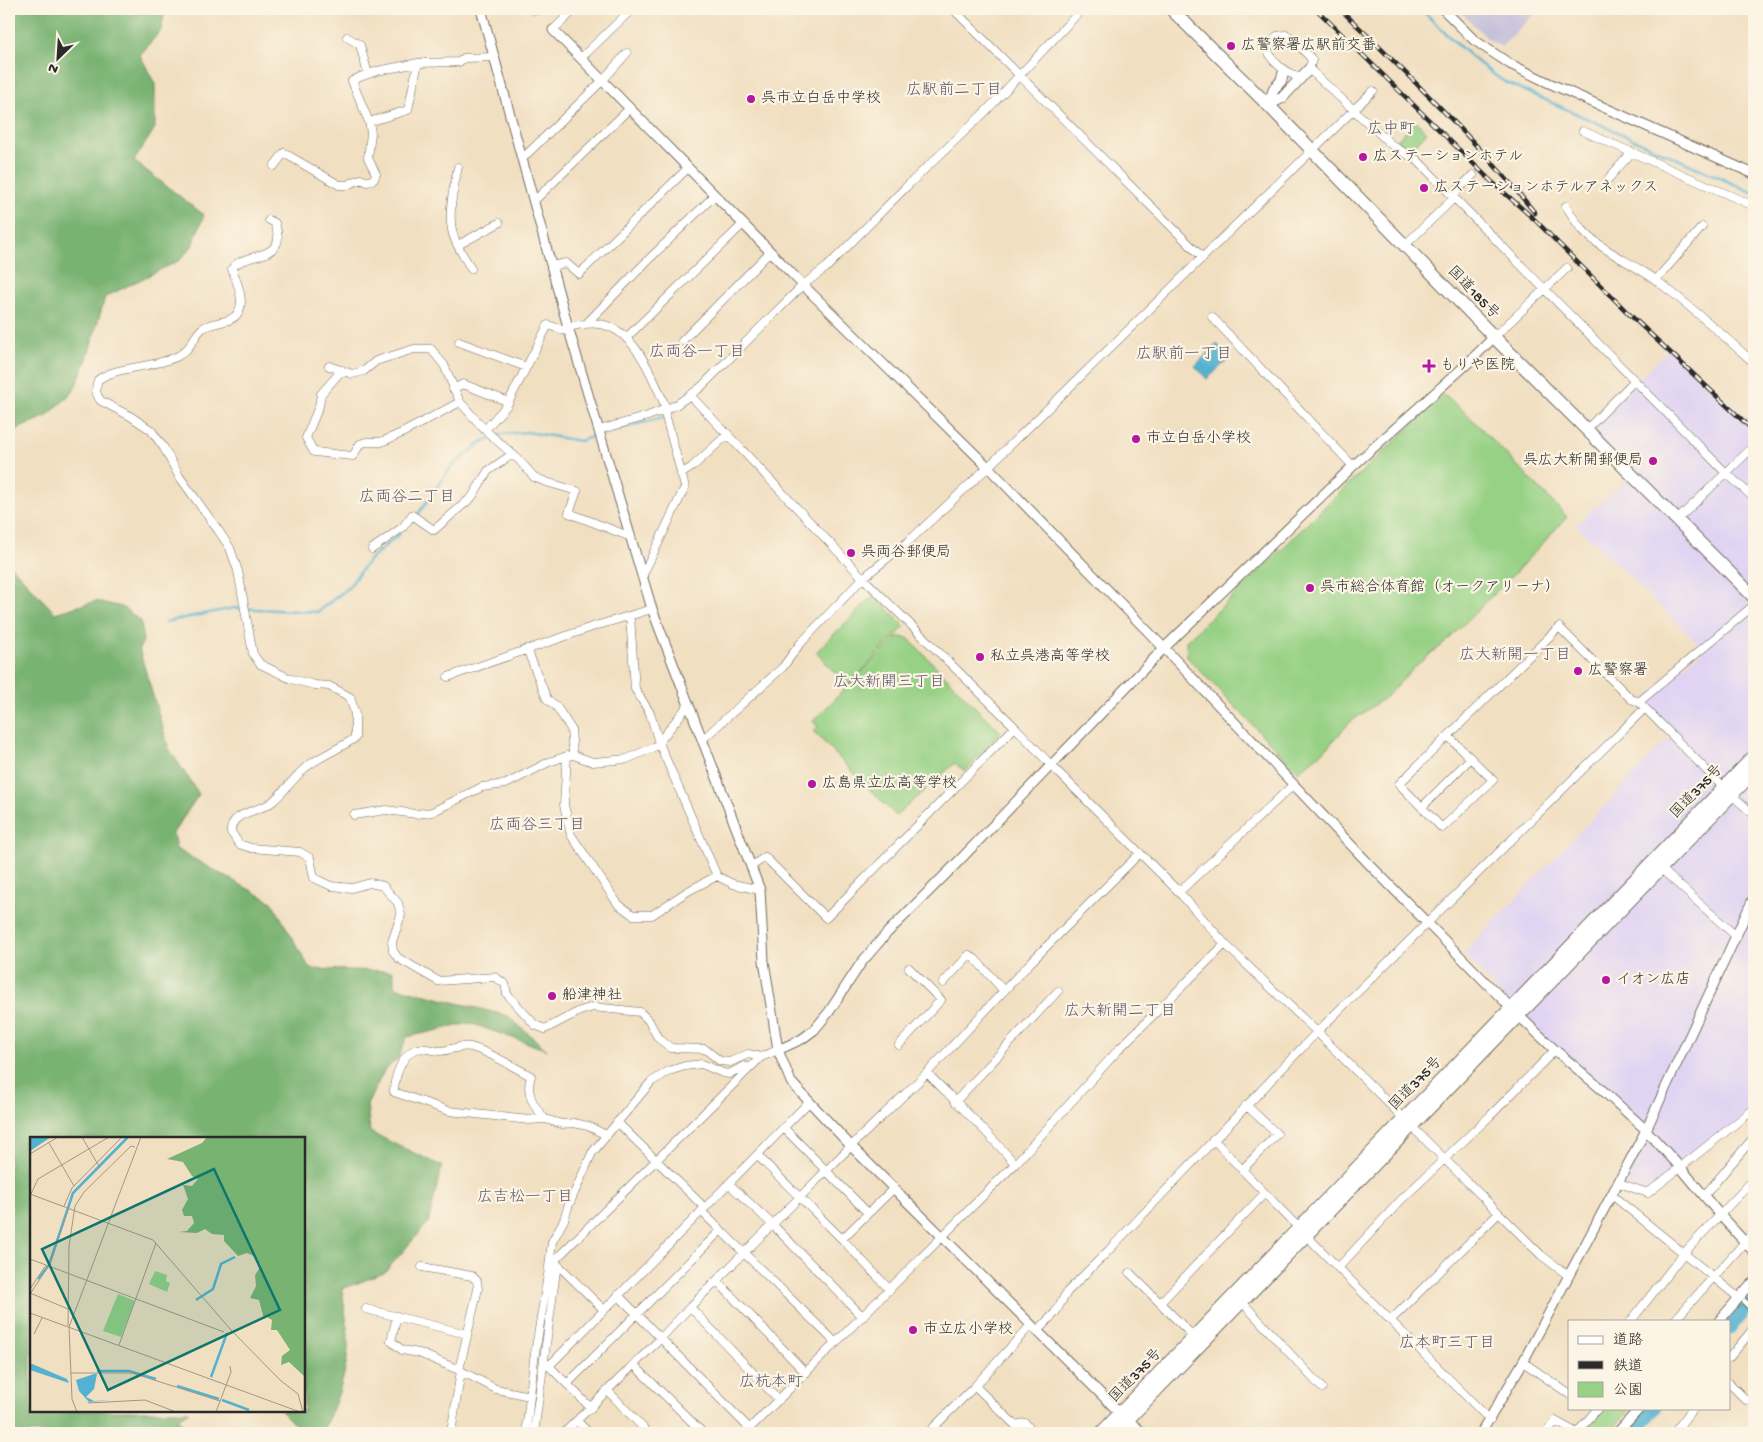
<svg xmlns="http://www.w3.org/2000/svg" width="1763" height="1442" viewBox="0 0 1763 1442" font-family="'Gochi Hand','Klee One',sans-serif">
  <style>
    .built { fill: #e1d4f3 }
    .industrial { fill: #c5c0da }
    .green { fill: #97d185; stroke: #617e58 }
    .forest { fill: #79b372; stroke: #526f4e }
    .water { fill: #53b1d1; stroke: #3f6e7e }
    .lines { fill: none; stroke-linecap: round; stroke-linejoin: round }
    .stream { stroke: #53b1d1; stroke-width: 2.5 }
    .river { stroke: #53b1d1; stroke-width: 15 }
    .pedestrian-casing { stroke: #706a60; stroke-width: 8 }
    .minor-casing { stroke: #706a60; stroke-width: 9 }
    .tertiary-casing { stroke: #706a60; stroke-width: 11 }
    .secondary-casing { stroke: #706a60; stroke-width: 12 }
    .trunk-casing { stroke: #706a60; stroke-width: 14 }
    .pedestrian { stroke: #fff; stroke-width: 5.5 }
    .minor { stroke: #fff; stroke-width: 8 }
    .tertiary { stroke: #fff; stroke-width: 9 }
    .secondary { stroke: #fff; stroke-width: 10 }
    .trunk { stroke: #fff; stroke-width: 12 }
    .rail-casing { stroke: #2b2b2b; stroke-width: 4.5 }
    .rail { stroke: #fcf5e5; stroke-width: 2.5; stroke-dasharray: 8; stroke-linecap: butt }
    .poi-dot { fill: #b5179e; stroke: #fcf5e5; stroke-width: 2 }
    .labels { text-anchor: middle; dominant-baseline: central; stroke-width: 4.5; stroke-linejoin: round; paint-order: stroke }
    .poi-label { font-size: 15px; fill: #2b2b2b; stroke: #fcf5e5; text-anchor: start }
    .street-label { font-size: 15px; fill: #2b2b2b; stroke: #fcf5e5 }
    .neighbourhood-label { font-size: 16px; fill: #5d566d; stroke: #fcf5e5 }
    .inset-river { fill: none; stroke: #53b1d1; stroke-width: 2.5 }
    .inset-road { fill: none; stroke: #a29785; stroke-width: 1 }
    .view { fill: #0f766e; fill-opacity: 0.15; stroke: #0f766e; stroke-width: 2.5 }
    .inset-edge { fill: none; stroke: #2b2b2b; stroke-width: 2.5 }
  </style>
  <rect width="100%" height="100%" fill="#fcf5e5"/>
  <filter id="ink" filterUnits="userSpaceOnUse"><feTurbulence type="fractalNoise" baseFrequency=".02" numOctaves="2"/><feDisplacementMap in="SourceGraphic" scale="10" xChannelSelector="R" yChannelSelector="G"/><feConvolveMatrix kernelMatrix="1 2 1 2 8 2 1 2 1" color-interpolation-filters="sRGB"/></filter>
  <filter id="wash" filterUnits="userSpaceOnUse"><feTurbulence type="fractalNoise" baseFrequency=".0096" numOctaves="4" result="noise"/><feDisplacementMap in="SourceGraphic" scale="20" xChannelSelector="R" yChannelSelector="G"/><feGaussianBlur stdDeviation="1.12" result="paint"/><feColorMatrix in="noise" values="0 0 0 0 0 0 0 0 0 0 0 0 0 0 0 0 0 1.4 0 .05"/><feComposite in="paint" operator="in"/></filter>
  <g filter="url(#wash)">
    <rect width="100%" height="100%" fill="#f1dfc1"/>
    <path class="built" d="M1670,347L1754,425V1111L1648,1193L1620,1183L1644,1133L1522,1020L1464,953L1672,735L1642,702L1704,649L1576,525L1632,475L1589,431Z"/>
    <path class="industrial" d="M1462,9H1539L1501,47L1487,38L1460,11Z"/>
    <path class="green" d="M1415,121L1427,132L1409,152L1395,143Z
      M1444,395L1467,414L1567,517L1512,576L1445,643L1418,664L1388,695L1349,723L1326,749L1298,772L1187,657L1186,641L1262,569L1320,511Z
      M874,595L905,626L847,686L816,652Z
      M897,637L908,638L981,713L1001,732L965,772L955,763L896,816L813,731L818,727L813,721Z
      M1601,1408H1632L1608,1433H1584L1583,1429Z"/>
    <path class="forest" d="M9,9H165L161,30L140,55L155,84V128L134,161L204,215L192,246L180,260L105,297L87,359L73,392L47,416L9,433Z
      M9,564L55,613L96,601L122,607L141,621L143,641L139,649L169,749L199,794L173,833L176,849L272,902L310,969L393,971L395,987L508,1016L547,1050L470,1023L407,1037L398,1058L384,1071L367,1105L370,1132L442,1166L428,1223L384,1273L342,1289C344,1308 349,1328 348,1347C348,1368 333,1420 318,1433H303L281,1411H304V1138H31V1411H189L178,1418L190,1433H9Z"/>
    <path class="water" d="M1217,344L1230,358L1207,379L1195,366Z"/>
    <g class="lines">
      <path class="stream" d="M1421,9C1447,35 1472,60 1503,81L1754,193
        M532,12L539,9
        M603,433L665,417
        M416,517L452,466L482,442L502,434L527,432L580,441L597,435
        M165,622L234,608L317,612L348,588L368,561L400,533"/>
      <path class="river" d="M1729,1328L1754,1299
        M1630,1433L1654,1408"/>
    </g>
  </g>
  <g filter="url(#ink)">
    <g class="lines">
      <defs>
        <path id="pedestrian" d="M1745,1302L1754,1311"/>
        <path id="minor" d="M953,9L1203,258
          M553,30L575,9
          M347,37L360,45L368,74
          M581,58L632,9
          M1300,78C1288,73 1268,62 1268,47L1277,36L1286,35L1290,37L1310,57L1312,60L1309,69L1393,146L1417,160L1725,472L1754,498
          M369,122L408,110L418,63
          M1583,131L1754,206
          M522,159L603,80L627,53
          M274,166L284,153L339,185H347L361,179L367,182L374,179L376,174L368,158L371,133L369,122L352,81L360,77L377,71L418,63L459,62L464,58L495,57
          M458,167C454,186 448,210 452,230C454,244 465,257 471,269
          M1608,179L1632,152
          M1452,196L1473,175
          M534,201L630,108
          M1566,206C1571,213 1575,222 1581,228C1601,251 1633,263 1657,281C1691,306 1723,335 1754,363
          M269,220L275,223C276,229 280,237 277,243C269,260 241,254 232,269C238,284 250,312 229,320C220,323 211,323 203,328C194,334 193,348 178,356C156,368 114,366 98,380C95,388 95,394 101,401L130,416L151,430L164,448L179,476L218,530L230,548L238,571L253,654L260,664L291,679L315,685L329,686L350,697L355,714V738C339,749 320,756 305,768C293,779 284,792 272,802C260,812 230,811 231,832L239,844L251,848L300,852L310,858L314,878L331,886L352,888L370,883L383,886L398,903L401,915L392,942L393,951L398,958L438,981L495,977L505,984L507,994L535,1025L545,1029L580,1011L593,1007L640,1012L649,1021L658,1038L671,1048L705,1049L720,1061L730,1062L748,1054L761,1057
          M458,245L499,223
          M1404,246L1454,198
          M551,266L566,263L579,274L688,168
          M1656,280L1702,227
          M1212,317L1353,466
          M586,324L647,261L715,195
          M568,327C578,325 588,322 599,324C635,328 654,380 666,408
          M1494,337L1567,268
          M626,338L743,224
          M682,341L770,252
          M459,342L526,367
          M329,366L352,374L364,371L376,361L414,349H431L444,365L460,402L485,430L519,460L534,477L546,482L577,491L569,513L631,537
          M342,370L321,394L319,406L306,438L314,452L353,456L360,444L366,442H381L402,433L460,402
          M453,389L463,384L509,402
          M690,395L863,578L1015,727L1051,765L1179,892L1225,944L1317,1032L1541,1255L1569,1276
          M485,430L507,405L548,325L569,332
          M599,430L648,416L676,405L700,388L803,285L827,267L906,187L986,111L1082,9
          M1586,430L1635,380
          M681,474L692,467L728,434
          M1677,520L1753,447
          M372,549L403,527L412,515L434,530L472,497L488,471L511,455
          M642,577L685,487L664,410
          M1754,605L1639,702L1724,788L1754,815
          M630,616L635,689L650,713L659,743L717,876
          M527,649L547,699L556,706L571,729L573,755
          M448,677L592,627L652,609
          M1448,736L1493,780L1442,828L1399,784L1559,627L1631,699L1639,702
          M703,739L783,667L799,645L863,578L910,540L988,467L1373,91
          M567,756L564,805L571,835L618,904L633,915H652L688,891L717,876L733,884L760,890
          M1422,807L1471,758
          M354,815L386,810L416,814L432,812L482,787L506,784L549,762L567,756L573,755L593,762L627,759L656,746L689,704
          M752,866L765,857L826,918L1015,727
          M1660,868L1737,937
          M1179,892L1293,785
          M943,983L969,955L975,959L1004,991
          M899,1045L941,1000L909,968
          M927,1073C957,1103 988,1132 1015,1164
          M955,1102L1058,991
          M545,1119C534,1106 525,1094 531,1076C511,1066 492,1053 471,1047C461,1044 450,1051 440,1051C432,1051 425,1047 417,1049C402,1053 394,1078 394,1092L449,1111L529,1120L545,1119L562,1124L574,1123L588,1126L606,1135
          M617,1122L705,1208
          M784,1128L868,1213
          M1213,1139C1303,1235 1398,1327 1490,1420
          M757,1155L842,1239L890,1290
          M1242,1170L1277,1134L1246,1105
          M1619,1183L1648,1193L1754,1109
          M729,1184L773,1225L863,1317
          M1613,1196L1739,1298
          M1704,1196L1754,1137
          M701,1211L836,1343
          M842,1239L894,1188
          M555,1262L603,1309
          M422,1267L472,1276L477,1281L478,1289L459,1370
          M549,1267L552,1242L564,1220L568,1207L592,1153L651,1082L669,1071L685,1066L702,1064L723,1073L729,1074L744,1066L750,1068
          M1338,1268L1401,1200L1491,1115L1555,1050
          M1130,1273L1196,1339
          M717,1281L806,1373
          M618,1295L750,1429
          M1242,1302L1322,1388
          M1160,1303L1264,1194
          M690,1307L779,1400
          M366,1309L467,1334
          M397,1316L391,1341L402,1350L419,1353L459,1370L496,1389L530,1396
          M1391,1320L1499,1213
          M1631,1321L1684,1253L1754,1179
          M1674,1321L1754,1232
          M1037,1331L1055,1313L1067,1292L1108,1251L1317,1032L1645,708
          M1729,1358L1754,1328
          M1523,1362L1569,1394
          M546,1363L591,1408
          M634,1365L703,1433
          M549,1366L809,1102
          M1729,1383L1746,1400L1754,1395
          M567,1384L721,1230
          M975,1386L1015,1425L1025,1423L1034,1433
          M608,1391L648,1433
          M577,1421L589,1433
          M451,1433L461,1371
          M526,1433L534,1359L549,1269L554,1261L761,1057L778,1050
          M534,1433L557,1264
          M564,1433L660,1339L690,1307L851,1146L927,1073L1030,963L1140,853
          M745,1433L1015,1164L1120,1048L1225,944
          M928,1433L975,1386L1031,1325
          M1546,1433L1555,1421L1577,1433
          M1577,1433L1598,1408
          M1674,1433L1693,1408"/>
        <path id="tertiary" d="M481,9L568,327L652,609L760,890L764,961L778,1050L791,1082L851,1146L1121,1414L1143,1433
          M1443,9L1474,40L1510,64L1549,83L1754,174
          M553,30L803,285L988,467L1164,648L1370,865L1518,1015L1555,1050L1600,1088L1646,1130L1681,1168L1720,1215L1754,1252
          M778,1050L802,1039L814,1030L829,1012L861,963L887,933L955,865L1164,648L1353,466L1467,364L1494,337
          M1719,1321L1750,1285L1754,1282
          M1481,1433L1523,1362L1646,1130L1754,897
          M1617,1433L1640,1408"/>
        <path id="secondary" d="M1268,105L1282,98L1309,69
          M1268,105L1274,89L1281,81L1284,71"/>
        <path id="trunk" d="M1171,9L1268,105L1494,337L1754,597
          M1101,1433L1754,756
          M1115,1433L1754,772"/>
      </defs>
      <use href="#pedestrian" class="pedestrian-casing"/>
      <use href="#minor" class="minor-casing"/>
      <use href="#tertiary" class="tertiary-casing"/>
      <use href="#secondary" class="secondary-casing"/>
      <use href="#trunk" class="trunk-casing"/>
      <use href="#pedestrian" class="pedestrian"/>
      <use href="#minor" class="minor"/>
      <use href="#tertiary" class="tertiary"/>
      <use href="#secondary" class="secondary"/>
      <use href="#trunk" class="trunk"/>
      <defs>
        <path id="rail" d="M1316,9L1492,182L1535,220L1628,313L1754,431
          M1340,9C1407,74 1476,140 1535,213"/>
      </defs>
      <use href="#rail" class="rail-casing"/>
      <use href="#rail" class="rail"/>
    </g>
  </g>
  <g class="poi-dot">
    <circle cx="1231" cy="46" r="5"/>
    <circle cx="751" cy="99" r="5"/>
    <circle cx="1363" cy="157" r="5"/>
    <circle cx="1424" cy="188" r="5"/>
    <path d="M1426.5 358.5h5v5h5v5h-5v5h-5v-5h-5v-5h5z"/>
    <circle cx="1136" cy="439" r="5"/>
    <circle cx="1653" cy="461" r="5"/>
    <circle cx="851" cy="553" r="5"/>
    <circle cx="1310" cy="588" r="5"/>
    <circle cx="980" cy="657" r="5"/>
    <circle cx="1578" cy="671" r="5"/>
    <circle cx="812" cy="784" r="5"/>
    <circle cx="1606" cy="980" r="5"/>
    <circle cx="552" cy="996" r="5"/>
    <circle cx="913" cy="1330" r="5"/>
  </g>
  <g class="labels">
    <g class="poi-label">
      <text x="1241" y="46">広警察署広駅前交番</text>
      <text x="761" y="99">呉市立白岳中学校</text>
      <text x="1373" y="157">広ステーションホテル</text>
      <text x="1434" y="188">広ステーションホテルアネックス</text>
      <text x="1440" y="366">もりや医院</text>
      <text x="1146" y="439">市立白岳小学校</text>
      <text x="1643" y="461" text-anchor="end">呉広大新開郵便局</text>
      <text x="861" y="553">呉両谷郵便局</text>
      <text x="1320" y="588">呉市総合体育館（オークアリーナ）</text>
      <text x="990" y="657">私立呉港高等学校</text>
      <text x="1588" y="671">広警察署</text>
      <text x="822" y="784">広島県立広高等学校</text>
      <text x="1616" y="980">イオン広店</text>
      <text x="562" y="996">船津神社</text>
      <text x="923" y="1330">市立広小学校</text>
    </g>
    <g class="street-label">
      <text transform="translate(1473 293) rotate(46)">国道185号</text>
      <text transform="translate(1697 792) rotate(-46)">国道375号</text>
      <text transform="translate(1416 1084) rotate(-46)">国道375号</text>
      <text transform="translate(1136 1376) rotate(-46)">国道375号</text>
    </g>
    <g class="neighbourhood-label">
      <text x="954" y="91">広駅前二丁目</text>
      <text x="1391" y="130">広中町</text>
      <text x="697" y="353">広両谷一丁目</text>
      <text x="1184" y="355">広駅前一丁目</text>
      <text x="407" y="498">広両谷二丁目</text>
      <text x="1515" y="656">広大新開一丁目</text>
      <text x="889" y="683">広大新開三丁目</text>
      <text x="537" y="826">広両谷三丁目</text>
      <text x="1120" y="1012">広大新開二丁目</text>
      <text x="525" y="1198">広吉松一丁目</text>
      <text x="1447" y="1344">広本町三丁目</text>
      <text x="771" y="1383">広杭本町</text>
    </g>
  </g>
  <g transform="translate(30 1137)">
    <rect width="275" height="275" fill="#f1dfc1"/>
    <path d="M125,134L137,138L136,144L140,146L137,155L119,147ZM88,157L105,164L91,200L73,194Z" fill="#97d185"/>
    <path d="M177,0H275V240L259,225L251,228L252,219L260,213L247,193H241L242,183L237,180L234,182L229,163L220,161L226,149L225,138L231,129L224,119L217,116L208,119L194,104V98L182,97L175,92L167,96L149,95L157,94L164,86L162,79H154L152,73L158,62L153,48L162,49L168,42L162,39L153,25L137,22L172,6Z" fill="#79b372"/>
    <path d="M0,0H21L0,14ZM0,226L37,242L39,246L0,233ZM64,237H67L64,252L56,260L64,264L81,263L59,265L49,254L46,243Z" fill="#53b1d1"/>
    <path class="inset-river" d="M8,142L19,128L43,56L98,0M166,163L183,152L191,127L205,120M67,234H99L126,242M181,240L197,196M147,249L189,262M192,263L219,273"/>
    <path class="inset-road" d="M52,0L70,31M19,6L44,49M0,17L28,0M0,57L123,103L201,193L250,243L268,257L273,275M0,59L8,42L79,0M34,69L42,51L92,0M0,122L194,195M0,152L16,128M0,156L38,172M0,157L20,127L39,70M0,176L270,275M38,189L39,109L45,69L54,55L101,9L105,10M39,190L42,262L47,275M39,190L111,0M4,197L12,181M89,208L126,106M41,236H102L190,264M58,266L115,263L146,275M186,275L201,235L200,229"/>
    <path class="view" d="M184,32L250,173L78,253L12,112Z"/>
    <rect width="275" height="275" class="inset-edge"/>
  </g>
  <rect width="1763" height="1442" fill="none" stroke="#fcf5e5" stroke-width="30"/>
  <rect x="1568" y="1320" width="162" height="90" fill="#fcf5e5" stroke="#a8a49b"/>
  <rect x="1578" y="1336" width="25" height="8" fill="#ffffff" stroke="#a8a49b"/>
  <text x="1613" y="1344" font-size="15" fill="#2b2b2b">道路</text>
  <rect x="1578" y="1361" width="25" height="8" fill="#2b2b2b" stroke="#a8a49b"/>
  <text x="1613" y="1370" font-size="15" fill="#2b2b2b">鉄道</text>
  <rect x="1578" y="1382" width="25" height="15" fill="#97d185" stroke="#a8a49b"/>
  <text x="1613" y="1394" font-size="15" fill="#2b2b2b">公園</text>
  <g transform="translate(58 58) rotate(205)" stroke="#fcf5e5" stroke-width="4" paint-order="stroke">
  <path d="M0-4L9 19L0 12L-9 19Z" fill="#2b2b2b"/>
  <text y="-8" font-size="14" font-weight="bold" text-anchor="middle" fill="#2b2b2b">N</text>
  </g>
</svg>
